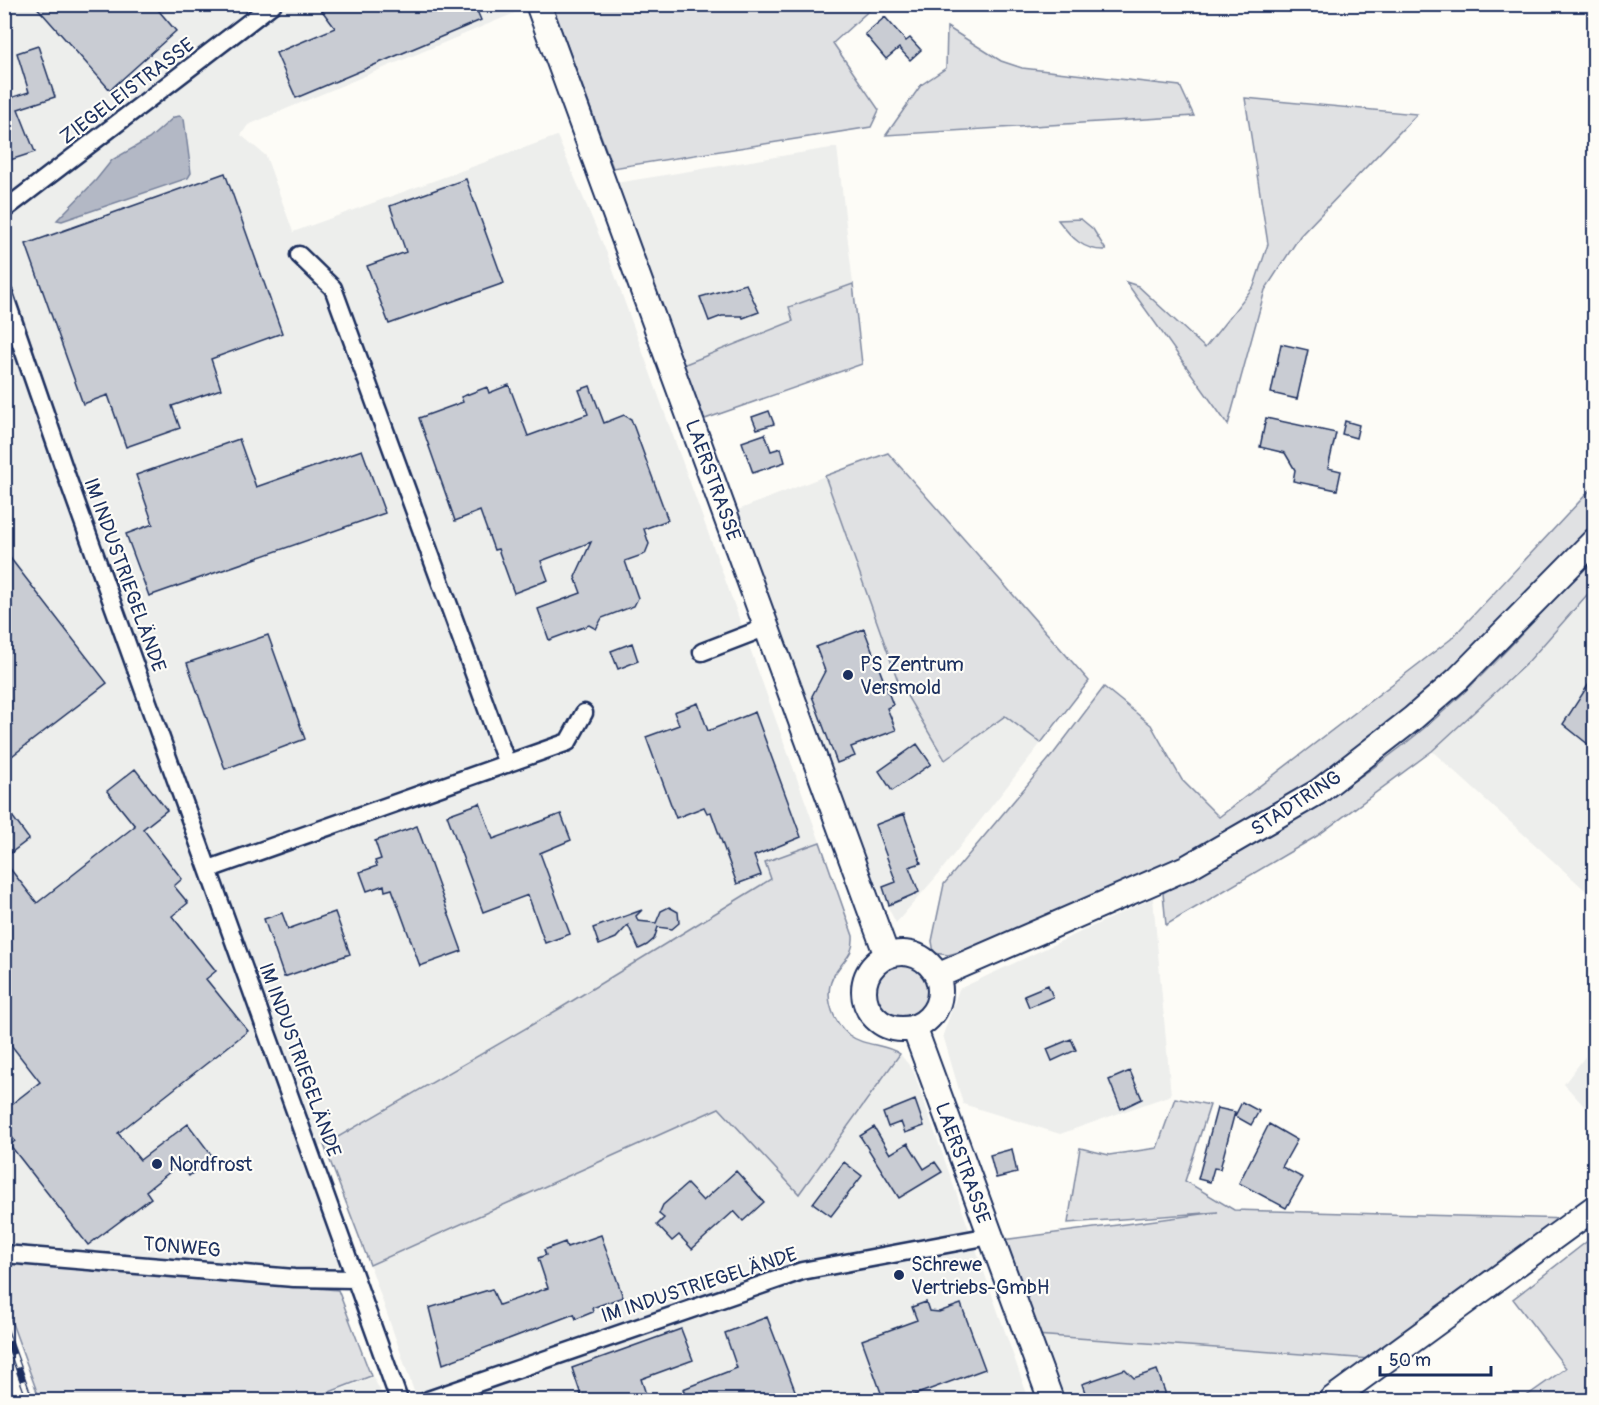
<svg xmlns="http://www.w3.org/2000/svg" width="1599" height="1405" viewBox="0 0 1599 1405" font-family="Pangolin,sans-serif">
  <style>
    .built { fill: #edeeec }
    .green { fill: #e0e1e3; stroke: #7e88a0; stroke-width: 1.5 }
    .water { fill: #b3b8c5; stroke: #76819c; stroke-width: 1.5 }
    .building { fill: #c9ccd3; stroke: #1b2f5e; stroke-width: 1.5 }
    .lines { fill: none; stroke-linecap: round; stroke-linejoin: round }
    .street-casing { stroke: #1b2f5e; stroke-width: 21 }
    .secondary-casing { stroke: #1b2f5e; stroke-width: 28 }
    .street { stroke: #fdfcf7; stroke-width: 16 }
    .secondary { stroke: #fdfcf7; stroke-width: 24 }
    .rail-casing { stroke: #1b2f5e; stroke-width: 7 }
    .rail { stroke: #fdfcf7; stroke-width: 4.5; stroke-dasharray: 14; stroke-linecap: butt }
    .poi-dot { fill: #1b2f5e; stroke: #fdfcf7; stroke-width: 2 }
    .labels { text-anchor: middle; dominant-baseline: central; stroke-width: 4.5; stroke-linejoin: round; paint-order: stroke }
    .street-label { font-size: 20px; fill: #1b2f5e; stroke: #fdfcf7 }
    .poi-label { font-size: 20px; fill: #1b2f5e; stroke: #fdfcf7; text-anchor: start }
  </style>
  <rect width="100%" height="100%" fill="#fdfcf7"/>
  <filter id="ink" filterUnits="userSpaceOnUse"><feTurbulence type="fractalNoise" baseFrequency=".0167" numOctaves="2"/><feDisplacementMap in="SourceGraphic" scale="12" xChannelSelector="R" yChannelSelector="G"/><feConvolveMatrix kernelMatrix="1 2 1 2 8 2 1 2 1" color-interpolation-filters="sRGB"/></filter>
  <g filter="url(#ink)">
    <path class="built" d="M4,5H515L517,12L248,125L241,135L266,156L293,232L557,136L608,256L820,842L765,862L771,879L559,1009L324,1145L302,1153L346,1273H298L5,1249Z
      M837,147L853,284L789,307L793,321L683,365L616,183Z
      M825,476L898,681L946,760L1005,715L1041,743L936,877L896,923L875,882L852,825L738,510Z
      M1594,589V898L1432,751L1528,662Z
      M1153,898L1171,1095L1060,1134L963,1104L943,1035L959,989Z
      M1594,1045V1117L1564,1084Z
      M900,1054L913,1070L1029,1400H417L370,1265L719,1108L799,1193Z
      M1035,1335L1371,1359L1313,1400H1059Z
      M373,1377L385,1400H313Z"/>
    <path class="green" d="M552,5H875L833,43L879,110L871,127L613,168Z
      M947,27L1001,61L1022,68L1180,86L1194,116L886,135L921,85L946,68Z
      M1245,98L1417,114L1300,236L1265,290L1228,425L1126,282L1138,286L1205,348L1254,286L1268,244Z
      M1081,219L1093,229L1106,250C1083,251 1071,237 1058,220Z
      M853,284L862,364L705,419L683,365L793,321L789,307Z
      M888,453L1089,681L1041,743L1005,716L945,760L898,681L825,476Z
      M1594,486V522L1537,585L1454,669L1371,740L1308,784L1245,825L1138,878L970,949L948,955L934,953L932,941L944,884L1054,753L1104,687L1151,725L1182,780L1219,817L1451,639Z
      M1594,555V587L1528,662L1432,751L1317,836L1166,925L1163,893C1254,842 1349,793 1429,724C1489,673 1541,613 1594,555Z
      M820,842L853,936C854,955 845,958 836,972C822,992 831,1020 849,1035C865,1047 885,1043 900,1054L799,1194L719,1108L370,1265L324,1145L559,1009L771,879L765,862Z
      M870 992a31 31 0 1 1 62 0a31 31 0 1 1-62 0Z
      M1175,1098L1210,1105L1185,1181L1234,1210L1569,1219L1371,1359L1035,1335L1002,1240L1218,1212L1068,1223L1080,1148L1109,1155L1157,1148Z
      M1594,1236V1400H1521L1566,1368L1513,1299Z
      M5,1261L338,1290L371,1376L309,1400H40L5,1304Z"/>
    <path class="water" d="M180,116L184,119L191,173L188,178L62,221L57,220L96,180L112,160L149,139L174,117Z"/>
    <path class="building" d="M34,4H153L176,31L110,90Z
      M317,4H474L481,20L296,98L276,53L335,28Z
      M885,17L906,41L910,38L921,50L910,60L899,48L886,59L865,34Z
      M38,46L55,97L18,109L35,152L4,162V100L29,92L17,53Z
      M225,173L282,333L211,359L221,389L172,406L180,428L126,447L108,395L83,404L26,244Z
      M466,179L504,283L389,324L367,266L406,252L390,206Z
      M746,284L759,312L743,318L742,316H722L709,321L700,297Z
      M1281,344L1308,350L1297,399L1271,393Z
      M509,385L528,436L588,414L579,390L590,386L604,423L624,415L631,419L668,520L644,529L649,544L645,554L625,561L638,598L634,606L602,618L596,629L589,625L549,640L538,609L581,593L575,577L591,542L541,561L548,580L514,593L498,549L494,550L480,511L455,521L451,509L419,418L463,402L461,397L487,387L489,393Z
      M769,411L774,424L757,429L752,417Z
      M1266,418L1336,433L1328,468L1341,471L1337,490L1293,481L1295,470L1285,453L1260,447Z
      M1345,421L1359,425L1356,438L1342,434Z
      M765,434L771,451L781,448L785,462L753,473L742,442Z
      M239,439L256,487L362,450L385,513L149,596L126,534L153,524L136,475Z
      M4,550L107,683L4,762Z
      M864,629L893,705L887,708L896,730L851,747L855,756L837,763L812,696L825,671L816,647Z
      M268,635L305,739L225,769L187,663Z
      M632,643L638,661L618,669L611,651Z
      M1594,676V749L1563,724Z
      M698,703L708,731L755,712L801,837L754,856L761,875L737,884L711,812L707,813L704,807L676,818L646,737L679,725L674,712Z
      M917,744L931,764L892,791L879,771Z
      M135,769L167,810L143,829L182,879L174,886L188,903L172,916L216,971L206,979L248,1031L118,1133L140,1160L188,1124L213,1157L189,1176L181,1163L146,1191L151,1198L88,1245L10,1145L15,1141L4,1128V1110L40,1082L4,1036V861L37,903L135,826L107,791Z
      M480,803L493,839L561,814L571,840L540,853L570,934L545,943L528,895L483,912L447,815Z
      M4,805L29,839L4,858Z
      M904,814L921,863L909,867L919,892L889,905L883,887L896,882L875,825Z
      M417,826L462,951L420,966L392,889L385,891L384,885L367,891L360,872L377,866L375,861L381,859L375,841Z
      M669,907L678,912L679,923L672,929L658,927L654,939L647,945L639,949L628,925L616,938L599,945L593,928L642,910L636,916L638,921L656,923L661,911Z
      M335,912L350,954L284,977L264,919L282,913L288,929Z
      M1048,985L1053,997L1029,1007L1024,995Z
      M1071,1039L1076,1050L1052,1061L1047,1049Z
      M1130,1071L1142,1099L1121,1109L1109,1080Z
      M915,1100L924,1126L905,1133L901,1122L888,1127L883,1113Z
      M1242,1102L1259,1111L1251,1125L1235,1116Z
      M1217,1108L1235,1112L1220,1169L1214,1168L1210,1182L1198,1179Z
      M1269,1124L1297,1140L1282,1167L1303,1178L1286,1208L1239,1183Z
      M874,1127L890,1154L908,1143L924,1169L935,1162L942,1172L899,1198L860,1136Z
      M1012,1149L1017,1173L996,1178L990,1155Z
      M844,1162L862,1176L831,1216L813,1203Z
      M736,1171L764,1202L743,1221L734,1211L692,1249L679,1235L672,1241L657,1225L664,1218L659,1214L663,1205L687,1184L703,1201Z
      M601,1235L623,1297L592,1308L593,1312L576,1319L574,1314L443,1364L429,1308L492,1289L499,1305L548,1288L538,1258L546,1255L544,1250L565,1242L567,1247Z
      M926,1302L929,1311L939,1312L961,1304L985,1369L898,1401H884L862,1340L917,1320L912,1307Z
      M767,1317L799,1401H687L683,1389L737,1368L725,1333Z
      M681,1329L693,1360L641,1379L646,1394L630,1401H583L572,1368Z
      M1125,1369L1134,1378L1157,1370L1165,1392V1401H1088L1082,1384Z"/>
    <g class="lines">
      <defs>
        <path id="street" d="M4,210L273,4
          M299,255L333,288L507,764
          M4,294L67,477L399,1400
          M702,652L767,627
          M209,869L568,742L584,713
          M4,1254L294,1278L355,1279
          M428,1400L802,1271L990,1236"/>
        <path id="secondary" d="M538,4L887,956
          M864 991a38 38 0 1 1 76 0a38 38 0 1 1-76 0Z
          M937,976L1188,867L1318,792L1412,719L1458,679L1594,541
          M914,1027L1051,1400
          M1331,1400L1594,1208"/>
      </defs>
      <use href="#street" class="street-casing"/>
      <use href="#secondary" class="secondary-casing"/>
      <use href="#street" class="street"/>
      <use href="#secondary" class="secondary"/>
      <defs>
        <path id="rail" d="M4,1328L30,1400"/>
      </defs>
      <use href="#rail" class="rail-casing"/>
      <use href="#rail" class="rail"/>
    </g>
  </g>
  <g class="poi-dot">
    <circle cx="848" cy="675" r="6"/>
    <circle cx="157" cy="1164" r="6"/>
    <circle cx="899" cy="1275" r="6"/>
  </g>
  <g class="labels">
    <g class="street-label">
      <text transform="translate(127 91) rotate(-37)">ZIEGELEISTRASSE</text>
      <text transform="translate(713 480) rotate(70)">LAERSTRASSE</text>
      <text transform="translate(125 575) rotate(70)">IM INDUSTRIEGELÄNDE</text>
      <text transform="translate(1296 803) rotate(-33)">STADTRING</text>
      <text transform="translate(300 1060) rotate(70)">IM INDUSTRIEGELÄNDE</text>
      <text transform="translate(963 1163) rotate(70)">LAERSTRASSE</text>
      <text transform="translate(182 1247) rotate(5)">TONWEG</text>
      <text transform="translate(699 1285) rotate(-18)">IM INDUSTRIEGELÄNDE</text>
    </g>
    <g class="poi-label">
      <text x="860" y="664">PS Zentrum<tspan x="860" dy="23">Versmold</tspan></text>
      <text x="169" y="1164">Nordfrost</text>
      <text x="911" y="1264">Schrewe<tspan x="911" dy="23">Vertriebs-GmbH</tspan></text>
    </g>
  </g>
  <rect width="1599" height="1405" fill="none" stroke="#fdfcf7" stroke-width="24"/>
  <rect x="12" y="12" width="1575" height="1381" fill="none" stroke="#1b2f5e" stroke-width="2" filter="url(#ink)"/>
  <path d="M1380 1366v9h111v-9" fill="none" stroke="#1b2f5e" stroke-width="3"/>
  <text x="1389" y="1366" font-size="18" fill="#1b2f5e" stroke="#fdfcf7" stroke-width="4.5" paint-order="stroke">50 m</text>
</svg>
